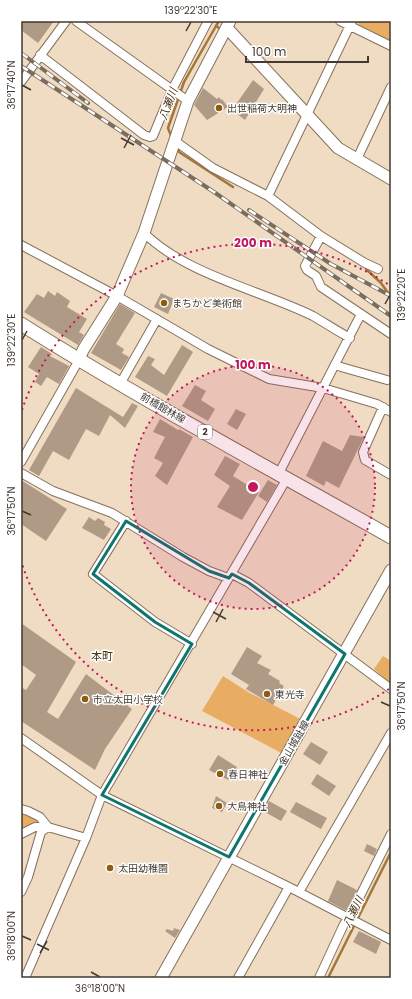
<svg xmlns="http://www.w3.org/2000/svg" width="412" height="999" viewBox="0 0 412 999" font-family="Poppins,'Noto Sans JP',sans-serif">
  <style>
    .green { fill: #e9ac63 }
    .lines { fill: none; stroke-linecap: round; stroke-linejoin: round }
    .stream { stroke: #a4763a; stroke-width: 2.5 }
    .building { fill: #af9b85 }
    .street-casing { stroke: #85725d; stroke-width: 10 }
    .secondary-casing { stroke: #85725d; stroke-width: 13 }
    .primary-casing { stroke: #85725d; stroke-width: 15 }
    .street { stroke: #fff; stroke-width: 8 }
    .secondary { stroke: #fff; stroke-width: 11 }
    .primary { stroke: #fff; stroke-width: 13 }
    .rail-casing { stroke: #796d5e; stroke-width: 4 }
    .rail { stroke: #fff; stroke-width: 2.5; stroke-dasharray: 8; stroke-linecap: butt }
    .marked { fill: none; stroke: #0f766e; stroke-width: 3; stroke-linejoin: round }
    .ticks { fill: none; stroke: #423a30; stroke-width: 1.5 }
    .ring { fill: none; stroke: #c2185b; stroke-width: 2; stroke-dasharray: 2 4 }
    .poi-dot { fill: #8f5c0c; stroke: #fff; stroke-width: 1.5 }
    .labels { text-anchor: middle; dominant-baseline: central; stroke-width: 3; stroke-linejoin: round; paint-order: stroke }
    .shield { fill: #fff; stroke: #7b756e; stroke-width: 1 }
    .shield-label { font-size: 9px; font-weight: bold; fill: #423a30 }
    .poi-label { font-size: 10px; fill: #423a30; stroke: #fff; text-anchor: start }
    .street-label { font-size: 10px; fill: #423a30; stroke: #fff }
    .water-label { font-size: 11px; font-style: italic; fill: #4a300e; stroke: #fff }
    .neighbourhood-label { font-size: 11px; fill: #4b3110; stroke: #fff }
    .centre { fill: #c2185b; stroke: #fff; stroke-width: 2 }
    .ring-label { font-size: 12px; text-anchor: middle; font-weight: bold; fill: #c2185b; stroke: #fff; stroke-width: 3; stroke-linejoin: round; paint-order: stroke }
    .neatline { fill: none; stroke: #423a30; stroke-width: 1.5 }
    .ticks-label { font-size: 10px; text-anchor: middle; fill: #423a30 }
  </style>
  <rect width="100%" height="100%" fill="#f0dbc3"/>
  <path class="green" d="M358,21H391V41L359,25Z
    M383,656L391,661V684L374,669Z
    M223,676L248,692L306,722L287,756L202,711Z
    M21,809L28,811L48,827L21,834Z"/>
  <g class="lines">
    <path class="stream" d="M219,28L216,26L219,21
      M172,138L168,128L184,82L216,26
      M177,148L179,152L233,187
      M366,269L381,283L391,297
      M328,978L391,852"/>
  </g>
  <path class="building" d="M21,21H54L38,43L21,30Z
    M253,80L264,89L245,120L232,110Z
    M203,88L217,99L219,97L221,100L222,99L228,107L207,120L194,105Z
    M48,291L55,296L57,292L70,301L67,307L87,319L79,332L84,335L78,345L24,312L37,294L44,298Z
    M161,293L174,299L168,314L154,307Z
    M120,304L135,313L116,344L124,349L122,353L129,357L121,370L91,353Z
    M182,345L193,352L167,396L135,377L148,356L155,359L151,365L164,375Z
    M41,347L52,354L50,356L69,366L59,384L47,377L41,386L35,382L39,374L28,367Z
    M195,385L206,391L201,400L215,409L208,421L182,406Z
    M76,388L123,417L132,403L138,406L125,428L110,415L99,436L86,429L69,460L53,451L39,476L29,470Z
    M236,409L246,414L237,430L227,424Z
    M160,419L178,430L179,429L193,437L167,485L155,476L163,463L154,458L165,437L153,432Z
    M350,435L364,437L339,488L326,481L324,486L306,476L323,441L342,451Z
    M225,456L240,464L233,476L259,492L242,520L217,507L230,486L214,475Z
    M21,480L67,509L46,541L21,524Z
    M268,480L277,485L267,502L258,496Z
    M89,517L95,521L98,518L105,522L104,525L111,529L104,540L82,528Z
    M21,623L76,662L47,712L58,719L86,674L132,709L105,749L95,770L21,721V687L26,690L36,675L21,664Z
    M247,647L262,656L257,663L271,670L268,674L280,681L279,683L284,686L273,705L246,689L249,685L231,674Z
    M311,742L328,752L320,765L303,754Z
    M218,755L237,767L228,780L209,770Z
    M317,774L336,786L329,796L311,784Z
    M216,796L227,803L222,812L212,808Z
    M269,801L287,811L281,821L263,811Z
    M296,802L327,818L321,829L290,812Z
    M367,844L377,849L374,856L364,851Z
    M337,880L357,890L347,911L328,901Z
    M174,928L180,930L175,938L165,931L167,929L173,931Z
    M359,931L381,942L376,954L353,942Z"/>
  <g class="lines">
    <defs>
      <path id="street" d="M76,21L188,101
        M340,21L391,46
        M40,55L144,135L150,137L153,136L172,90L208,21
        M21,82L66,21
        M175,141L213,168L268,196L321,236L365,263L378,269
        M357,159L391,87
        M268,196L352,21
        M144,233C187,275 260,290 313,316C325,323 337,331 350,338
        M321,236L305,266L307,270L316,276L321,287L391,334
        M21,245L117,296L208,349L269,379L323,388L377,404L391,412
        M336,364L341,367L387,380
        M120,384L157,319
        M383,407L363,452L365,460L391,475
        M21,462L79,360
        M21,473L53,491L112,513L183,557L209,571L228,578
        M278,475L361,314
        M126,521L93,574L155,622L192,644
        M232,574L249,583L391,689
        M21,738L102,795L289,887L391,940
        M21,809L28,811L40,817L48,827L86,838
        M21,834L35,827H47
        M21,892L28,877L41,832L48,827
        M299,892L391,733
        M25,978L86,838L102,795L286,480
        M238,978L289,887
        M319,978L344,924L349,918L391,834"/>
      <path id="secondary" d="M227,28L338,148L391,179
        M79,360L83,350L117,296L144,233L188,101L230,21
        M161,978L391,570"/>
      <path id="primary" d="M21,324C142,400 267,467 391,537"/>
    </defs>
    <use href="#street" class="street-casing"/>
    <use href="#secondary" class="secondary-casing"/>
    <use href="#primary" class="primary-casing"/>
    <use href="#street" class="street"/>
    <use href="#secondary" class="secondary"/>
    <use href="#primary" class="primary"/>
    <defs>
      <path id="rail" d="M21,53L88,103
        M21,66L214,192L391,316
        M249,210L331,264L391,296"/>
    </defs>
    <use href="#rail" class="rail-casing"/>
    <use href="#rail" class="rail"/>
  </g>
  <path class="marked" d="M126,521L209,571L229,578L232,574L249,583L345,654L229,857L102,795L192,644L155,622L93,574Z"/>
  <path class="ticks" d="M186,31L191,22M22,85L31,90M121,138L134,145M124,148L131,135M385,304L390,295M22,340L27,331M22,511L31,515M213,612L226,619M216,622L223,609M381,702L390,706M22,936L31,940M37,944L49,950M40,953L47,941M91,972L100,977"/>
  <circle cx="253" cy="487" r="122" fill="#c2185b" fill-opacity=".12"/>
  <g class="ring">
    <circle cx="253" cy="487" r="122"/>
    <path d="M389 689A244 244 0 0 1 22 564M22 410A244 244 0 0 1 389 285"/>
  </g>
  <g class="poi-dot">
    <circle cx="219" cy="108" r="4"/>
    <circle cx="164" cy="303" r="4"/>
    <circle cx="267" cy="694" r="4"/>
    <circle cx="85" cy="699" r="4"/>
    <circle cx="220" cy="774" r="4"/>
    <circle cx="219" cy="806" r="4"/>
    <circle cx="110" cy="868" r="4"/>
  </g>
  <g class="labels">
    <rect class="shield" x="198" y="425" width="14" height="14" rx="3"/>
    <g class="shield-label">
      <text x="205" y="432">2</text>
    </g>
    <g class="poi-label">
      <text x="227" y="108">出世稲荷大明神</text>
      <text x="172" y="303">まちかど美術館</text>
      <text x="275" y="694">東光寺</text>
      <text x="93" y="699">市立太田小学校</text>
      <text x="228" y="774">春日神社</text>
      <text x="227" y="806">大鳥神社</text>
      <text x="118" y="868">太田幼稚園</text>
    </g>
    <g class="street-label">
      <text transform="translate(163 408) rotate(30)">前橋館林線</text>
      <text transform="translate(294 743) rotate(-60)">金山城趾線</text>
    </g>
    <g class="water-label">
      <text transform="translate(168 104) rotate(-70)">八瀬川</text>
      <text transform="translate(353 912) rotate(-64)">八瀬川</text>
    </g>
    <g class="neighbourhood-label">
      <text x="102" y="656">本町</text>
    </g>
  </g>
  <circle cx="253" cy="487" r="6" class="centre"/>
  <g class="ring-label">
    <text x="253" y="247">200 m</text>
    <text x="253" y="369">100 m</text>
  </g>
  <rect width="412" height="999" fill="none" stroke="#ffffff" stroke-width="44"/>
  <path d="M246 56v6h122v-6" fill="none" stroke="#423a30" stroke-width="2"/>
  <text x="252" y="56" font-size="12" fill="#423a30" stroke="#ffffff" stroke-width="3" paint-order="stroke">100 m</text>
  <rect x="22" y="22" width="368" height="955" class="neatline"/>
  <g class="ticks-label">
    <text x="191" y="14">139°22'30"E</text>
    <text transform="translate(11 85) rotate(-90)" y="4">36°17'40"N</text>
    <text transform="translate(401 295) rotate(-90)" y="4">139°22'20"E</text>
    <text transform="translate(11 340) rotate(-90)" y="4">139°22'30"E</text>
    <text transform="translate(11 511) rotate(-90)" y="4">36°17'50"N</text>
    <text transform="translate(401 706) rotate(-90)" y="4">36°17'50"N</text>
    <text transform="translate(11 936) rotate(-90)" y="4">36°18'00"N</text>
    <text x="100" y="992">36°18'00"N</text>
  </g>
</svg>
